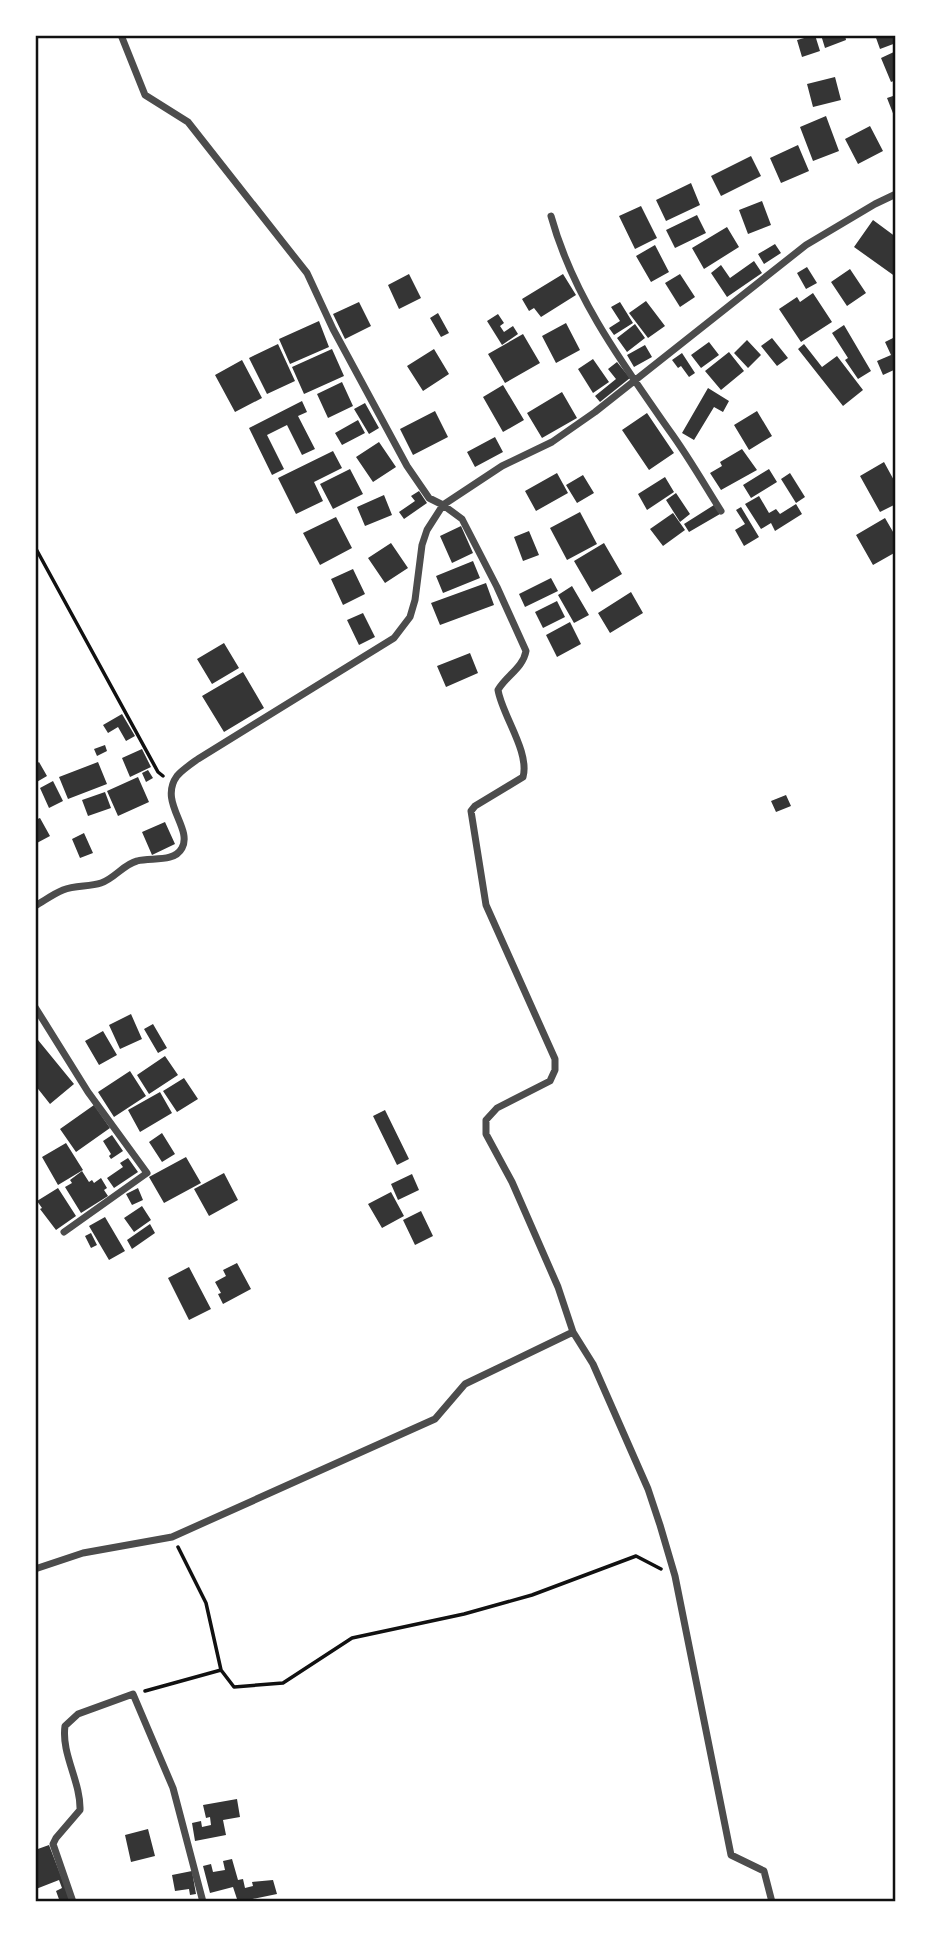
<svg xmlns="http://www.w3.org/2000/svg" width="931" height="1937" viewBox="0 0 931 1937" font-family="'Source Sans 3',sans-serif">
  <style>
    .building { fill: #353535 }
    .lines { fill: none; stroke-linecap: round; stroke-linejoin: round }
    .path { stroke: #111; stroke-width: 3.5 }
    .minor { stroke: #4c4c4c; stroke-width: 7 }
    .neatline { fill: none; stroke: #111; stroke-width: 2.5 }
  </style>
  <rect width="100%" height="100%" fill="#fff"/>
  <path class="building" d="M815,35L820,51L802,57L797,40Z
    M821,35H845L846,40L825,48Z
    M875,35H896V43L880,49Z
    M896,51V80L891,82L881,58Z
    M835,77L841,100L813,107L807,84Z
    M896,95V121L887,98Z
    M826,116L839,151L813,161L800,127Z
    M870,126L883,151L858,164L845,139Z
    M798,145L809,171L781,183L770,158Z
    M751,156L761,176L721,196L711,176Z
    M691,183L700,205L666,221L656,200Z
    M762,201L771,225L748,234L739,210Z
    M641,206L657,238L635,249L619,216Z
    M697,215L706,233L675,248L666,230Z
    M873,220L896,237V277L854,247Z
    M727,227L739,247L704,269L692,248Z
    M775,244L781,253L764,264L758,254Z
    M655,245L669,272L651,282L636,256Z
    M754,261L762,273L727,297L711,273L721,265L730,278Z
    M807,267L817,283L806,289L797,273Z
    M850,269L866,293L847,306L831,282Z
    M409,274L421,298L399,309L388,285Z
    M563,274L576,295L541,317L534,308L529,311L522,299Z
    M680,274L695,297L680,307L665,283Z
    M813,293L832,322L801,342L779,309L797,297L800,302Z
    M646,301L665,326L648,338L629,313Z
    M359,302L371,326L345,339L333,314Z
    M620,302L633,323L614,335L609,328L620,321L611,307Z
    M438,313L449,333L441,337L430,318Z
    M498,314L504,323L500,326L504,332L513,326L518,334L502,345L487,321Z
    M319,321L329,347L290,364L279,339Z
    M566,323L580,350L556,363L542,336Z
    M635,324L645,338L627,352L617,338Z
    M844,325L871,371L858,379L845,360L848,358L832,333Z
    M523,334L540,363L505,383L488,354Z
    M895,337L896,369L883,375L877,361L891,355L885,342Z
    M772,338L788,358L777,366L761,346Z
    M747,340L761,355L748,368L734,353Z
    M709,342L719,355L701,368L691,355Z
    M278,344L295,381L267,394L249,358Z
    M804,344L822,367L837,356L863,390L843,406L798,349Z
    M645,345L652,357L634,367L627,355Z
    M332,349L344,376L304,394L292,367Z
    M434,349L449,374L423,391L407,366Z
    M729,352L744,371L721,390L705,371Z
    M682,353L695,373L689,377L681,366L678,368L672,360Z
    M593,359L609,382L593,393L578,369Z
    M242,360L262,398L235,412L215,375Z
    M617,362L630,378L600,402L595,396L616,379L608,369Z
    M342,382L353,406L328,418L317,394Z
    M503,385L524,420L503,432L483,397Z
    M708,388L729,401L723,412L714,407L694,440L682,433Z
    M562,392L577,418L542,438L527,413Z
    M302,401L307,412L298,416L315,449L302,455L287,425L267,435L284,469L272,475L249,428Z
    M365,403L379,428L369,434L354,409Z
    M435,411L448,437L413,455L400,429Z
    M757,411L772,436L749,450L734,425Z
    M647,413L674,453L649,470L622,430Z
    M358,420L365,433L342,445L335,433Z
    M495,437L503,452L475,467L467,452Z
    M379,442L396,467L373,482L356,457Z
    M742,449L757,470L721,490L710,473L722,466L720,462Z
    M333,451L342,468L314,482L323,501L296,514L278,478Z
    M884,462L896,484V504L880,512L860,476Z
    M350,469L363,494L333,509L320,484Z
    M769,469L777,482L751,498L743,485Z
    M557,473L568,493L536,511L525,491Z
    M790,473L805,497L796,503L781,479Z
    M583,475L594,493L577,503L566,485Z
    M665,477L674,492L647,510L638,494Z
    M419,491L427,503L404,519L399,512L415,501L411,496Z
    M676,493L690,514L680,522L666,500Z
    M384,495L392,515L365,526L357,507Z
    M759,496L769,513L776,509L780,514L796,504L802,514L775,531L771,523L761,529L745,504Z
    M714,505L720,514L689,532L684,524Z
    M741,507L759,537L744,546L735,530L745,524L736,510Z
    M580,512L597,544L567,560L550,528Z
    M673,513L685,530L663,546L650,529Z
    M336,517L352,548L320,565L303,533Z
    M885,518L896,537V552L873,565L856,535Z
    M461,526L473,553L452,563L440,536Z
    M529,531L539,555L523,561L514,537Z
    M391,543L408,568L385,583L368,558Z
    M604,543L622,574L592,592L574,561Z
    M473,561L480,578L443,593L436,576Z
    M353,569L365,594L343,605L331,579Z
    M551,578L558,591L525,607L519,594Z
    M486,583L494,605L440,625L431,603Z
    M572,586L589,615L574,623L558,595Z
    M631,592L643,613L610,633L598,613Z
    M557,601L565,617L543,628L535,612Z
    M363,613L375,637L359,645L347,620Z
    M570,622L581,644L557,657L546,635Z
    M224,643L239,668L212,684L197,659Z
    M470,653L478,673L446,687L437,666Z
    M243,672L264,708L224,732L202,696Z
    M122,714L135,736L126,741L118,727L108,733L103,725Z
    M105,745L107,751L97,756L94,749Z
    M142,749L151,767L130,777L122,758Z
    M39,762L47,776L35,783V765Z
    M98,762L107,784L68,799L59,777Z
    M148,770L153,778L146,782L142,773Z
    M138,777L149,802L118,816L107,791Z
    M53,781L63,801L49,808L40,788Z
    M105,792L111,808L88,816L82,800Z
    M786,795L791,806L776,812L771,801Z
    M40,818L50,836L35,844V820Z
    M165,822L175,844L152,855L142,832Z
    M84,833L93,853L80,858L72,839Z
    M131,1014L142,1039L120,1049L109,1025Z
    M153,1024L167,1048L158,1053L144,1029Z
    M103,1031L117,1055L99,1065L85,1041Z
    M38,1040L74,1084L50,1104L35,1085V1042Z
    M165,1056L178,1075L149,1094L137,1075Z
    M130,1071L146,1096L114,1117L98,1092Z
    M184,1078L198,1099L177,1112L163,1091Z
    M160,1092L172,1113L140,1132L128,1110Z
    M94,1105L110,1128L76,1152L60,1129Z
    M385,1110L409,1159L397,1165L373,1116Z
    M162,1133L175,1154L162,1162L149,1142Z
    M112,1135L123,1151L111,1159L109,1156L111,1154L103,1141Z
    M66,1143L83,1170L58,1185L42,1157Z
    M186,1157L201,1183L164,1203L149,1177Z
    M128,1158L138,1172L114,1188L107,1178L123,1167L120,1163Z
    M82,1171L89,1182L92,1180L94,1183L101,1178L107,1188L104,1190L108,1196L81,1213L65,1187L72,1183L70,1180Z
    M224,1173L238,1200L209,1216L194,1189Z
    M412,1174L419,1190L398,1200L391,1184Z
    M58,1188L76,1216L56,1230L40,1209L42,1208L37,1201Z
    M138,1188L143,1200L132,1205L126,1194Z
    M391,1192L404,1216L382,1228L368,1204Z
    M142,1206L151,1220L134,1232L124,1218Z
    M421,1211L433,1236L415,1245L403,1220Z
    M105,1217L125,1251L109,1260L89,1226Z
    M150,1224L155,1233L132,1249L127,1240Z
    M91,1233L97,1245L91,1248L85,1236Z
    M237,1263L251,1289L223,1304L218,1294L221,1293L215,1282L226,1276L223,1270Z
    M189,1267L211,1309L189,1320L168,1278Z
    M237,1799L240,1817L223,1820L226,1835L195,1841L192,1823L201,1821L202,1827L211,1825L210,1817L206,1818L203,1805Z
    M148,1829L155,1856L131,1862L125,1835Z
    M49,1845L71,1902H60L56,1891L62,1888L59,1880L36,1889L35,1850Z
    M232,1859L238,1880L243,1879L245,1888L253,1886L252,1882L273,1880L277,1894L238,1902L233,1887L210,1893L203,1866L211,1864L213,1872L225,1870L223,1861Z
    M192,1871L196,1894L190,1895L189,1889L175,1891L172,1875Z"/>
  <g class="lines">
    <path class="path" d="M35,547L158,772L163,776
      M221,1670L234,1687L283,1683L352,1638L464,1614L532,1595L636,1556L661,1569
      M145,1691L221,1670L206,1603L178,1547"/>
    <path class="minor" d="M121,35L145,95L188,122L307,273L333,329L407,466L429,498L443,505L462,519L497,587L526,651C523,668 506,676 498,690C502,715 530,752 523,777L475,806L471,811L486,905L555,1059V1070L550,1081L497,1108L486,1120V1134L512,1182L558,1287L573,1332L593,1364L648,1489L660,1525L675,1576L731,1855L764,1871L772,1902
      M551,216C573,296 622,363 669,430C688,456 704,484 721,511
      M35,906C44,901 53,894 63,890C75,885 89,887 101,883C114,879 124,864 137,861C151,857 174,863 182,848C193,828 158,802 177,776C182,770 191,764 198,759L394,638L410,617L415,600L422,545L427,530L443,505L502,466L552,442L595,412L806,245L875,204L896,194
      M35,1007L88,1092L147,1173L64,1232
      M35,1569L83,1553L172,1537L435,1419L465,1384L573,1332
      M73,1902L53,1844L56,1838L80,1810C81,1782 61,1754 65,1726L78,1714L133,1694L173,1788L203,1902"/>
  </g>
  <rect width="931" height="1937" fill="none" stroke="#ffffff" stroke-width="74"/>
  <rect x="37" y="37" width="857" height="1863" class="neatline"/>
</svg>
